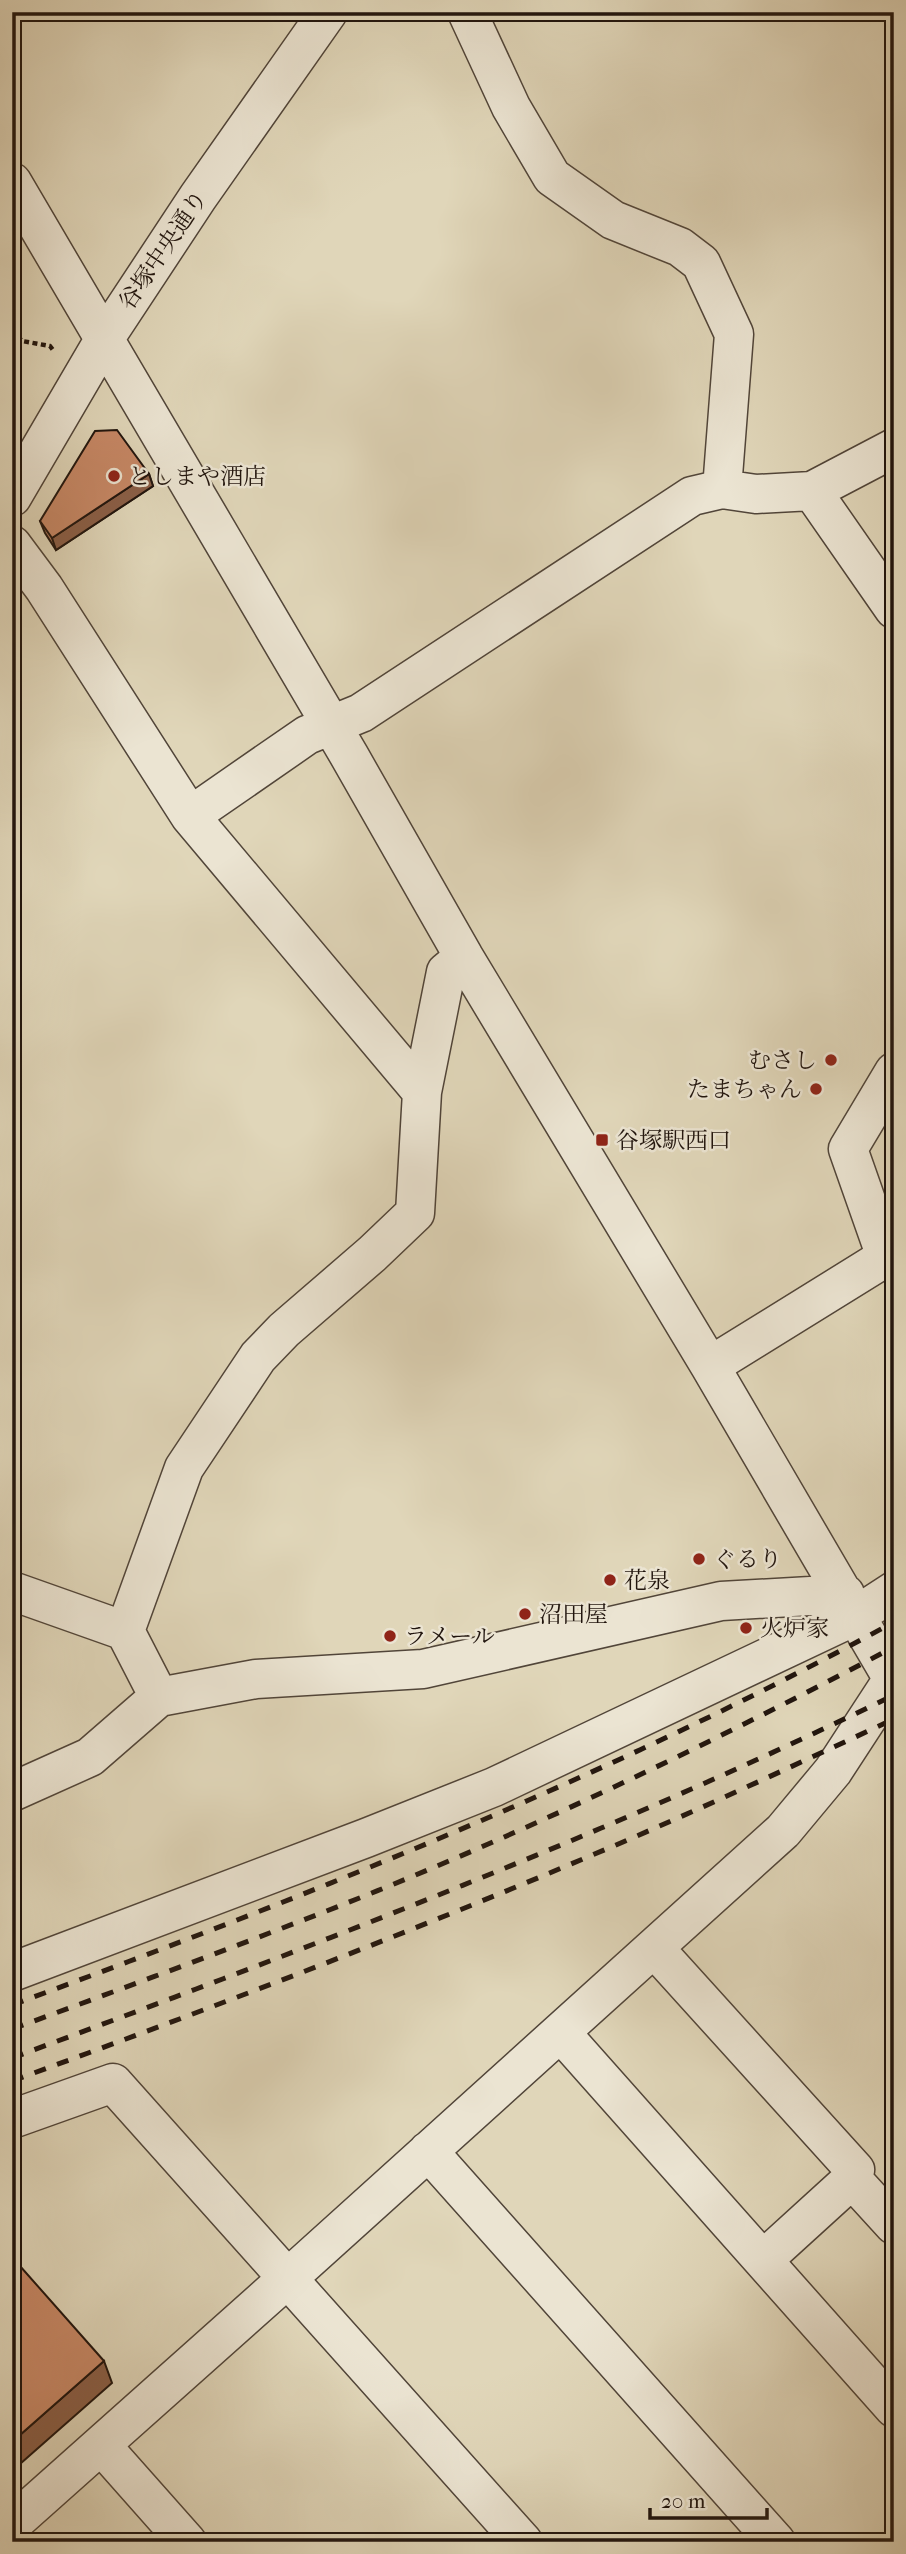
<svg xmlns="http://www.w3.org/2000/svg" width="906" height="2554" viewBox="0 0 906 2554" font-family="'IM FELL French Canon','Noto Serif JP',serif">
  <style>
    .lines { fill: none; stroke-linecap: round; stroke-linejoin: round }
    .minor-casing { stroke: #514539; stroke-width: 41 }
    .path { stroke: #21150e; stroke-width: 4.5; stroke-dasharray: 5 3.5; stroke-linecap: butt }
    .minor { stroke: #ebe4d2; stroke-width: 38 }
    .rail { stroke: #21150e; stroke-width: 5; stroke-dasharray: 12 12; stroke-linecap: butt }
    .wall { fill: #ab7558; stroke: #21150e; stroke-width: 2 }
    .shaded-wall { fill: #8b5f47; stroke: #21150e; stroke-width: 2 }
    .building { fill: #c78866; stroke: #21150e; stroke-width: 2 }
    .poi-dot { fill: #8f2418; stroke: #ebe4d2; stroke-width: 2.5 }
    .labels { text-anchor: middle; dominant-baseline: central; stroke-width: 5; stroke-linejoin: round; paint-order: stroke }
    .street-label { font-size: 23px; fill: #21150e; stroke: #ebe4d2 }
    .poi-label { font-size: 23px; fill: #21150e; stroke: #ebe4d2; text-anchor: start }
  </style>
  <rect width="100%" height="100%" fill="#e0d6b9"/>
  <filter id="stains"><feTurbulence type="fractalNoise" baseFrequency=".00286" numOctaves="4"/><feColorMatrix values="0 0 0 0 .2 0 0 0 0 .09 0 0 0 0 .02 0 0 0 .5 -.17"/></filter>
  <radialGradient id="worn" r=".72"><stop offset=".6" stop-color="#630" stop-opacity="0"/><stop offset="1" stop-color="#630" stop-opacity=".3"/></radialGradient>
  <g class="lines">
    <defs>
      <path id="minor" d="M467,12L511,107L552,177L613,220L680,247L701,263L734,334L722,489
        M12,182L350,757L464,957L710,1366L894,1681
        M812,491L894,609
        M12,497L105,338L198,197L328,12
        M12,545L44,588L190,816L422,1092
        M190,816L307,735L361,713L692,496L722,489L756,494L812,491L894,448
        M710,1366L886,1257L848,1149L894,1072
        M12,1591L125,1631
        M159,1697L125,1631L184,1468L258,1357L284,1330L372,1254L415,1213L422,1092L446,972L464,957
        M12,1792L90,1757L159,1697L256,1679L423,1669L721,1601L845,1594
        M655,1949L855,2170L852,2179L894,2225
        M12,1972L366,1838L494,1787L857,1615L894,1591
        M561,2033L894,2408
        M12,2119L113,2083L523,2542
        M428,2151L776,2542
        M763,2260L852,2179
        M101,2445L187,2542
        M12,2524L288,2278L783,1831L833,1771L893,1679"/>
    </defs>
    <use href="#minor" class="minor-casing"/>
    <path class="path" d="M12,330L22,341L50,346L53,350"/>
    <use href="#minor" class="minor"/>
    <path class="rail" d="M12,2005C313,1894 612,1776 894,1622
      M12,2029C116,1991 221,1952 324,1912C519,1836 708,1745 894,1647
      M12,2058C310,1947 608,1835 894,1695
      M12,2081C206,2010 399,1937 590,1856C692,1813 793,1766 894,1719"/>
  </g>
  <path class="wall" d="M149,474L153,486L56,550L45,533L40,521Z"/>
  <path class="shaded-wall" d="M149,474L153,486L56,550L52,538Z
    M104,2361L112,2383L12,2471V2442Z"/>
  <path class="building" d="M117,430L149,474L52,538L40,521L95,431Z
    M12,2257L104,2361L12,2442Z"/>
  <g class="poi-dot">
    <circle cx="114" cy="476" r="7"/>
    <circle cx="831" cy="1060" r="7"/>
    <circle cx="816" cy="1089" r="7"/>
    <rect x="595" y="1133" width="14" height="14" rx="3.5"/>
    <circle cx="699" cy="1559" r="7"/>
    <circle cx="610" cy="1580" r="7"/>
    <circle cx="525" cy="1614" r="7"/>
    <circle cx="746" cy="1628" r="7"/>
    <circle cx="390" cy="1636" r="7"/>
  </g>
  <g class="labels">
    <g class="street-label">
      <text transform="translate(163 250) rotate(-56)">谷塚中央通り</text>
    </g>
    <g class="poi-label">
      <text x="128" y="476">としまや酒店</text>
      <text x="817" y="1060" text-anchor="end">むさし</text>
      <text x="802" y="1089" text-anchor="end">たまちゃん</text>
      <text x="616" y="1140">谷塚駅西口</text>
      <text x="713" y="1559">ぐるり</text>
      <text x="624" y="1580">花泉</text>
      <text x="539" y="1614">沼田屋</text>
      <text x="760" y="1628">火炉家</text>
      <text x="404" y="1636">ラメール</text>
    </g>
  </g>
  <rect width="906" height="2554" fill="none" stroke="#e0d6b9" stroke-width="42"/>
  <rect x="14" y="14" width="878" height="2526" fill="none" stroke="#21150e" stroke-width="3.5"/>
  <rect x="21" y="21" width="864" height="2512" fill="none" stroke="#21150e" stroke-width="2"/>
  <path d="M650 2508v10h117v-10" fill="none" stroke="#21150e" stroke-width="3.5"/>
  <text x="661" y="2508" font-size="21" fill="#21150e" stroke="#ebe4d2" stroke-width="5" paint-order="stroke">20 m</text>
  <rect width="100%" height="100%" filter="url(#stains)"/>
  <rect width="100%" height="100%" fill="url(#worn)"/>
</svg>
